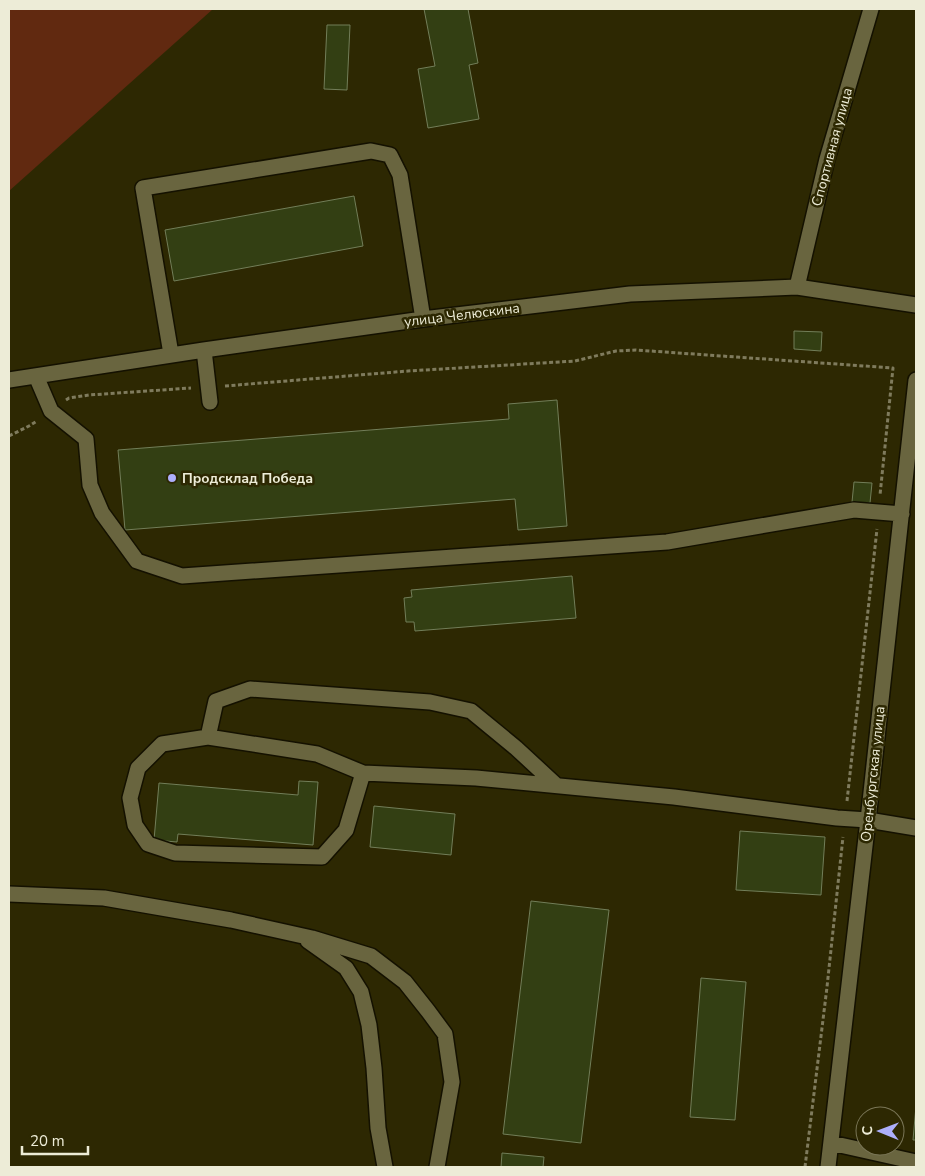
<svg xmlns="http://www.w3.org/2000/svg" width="925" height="1176" viewBox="0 0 925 1176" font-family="'Nunito Sans',sans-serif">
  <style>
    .green { fill: #612910 }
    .building { fill: #333f13; stroke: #727e59 }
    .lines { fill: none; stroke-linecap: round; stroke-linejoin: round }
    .minor-casing { stroke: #141100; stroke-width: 18 }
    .path { stroke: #7f7b5d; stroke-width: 3; stroke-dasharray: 4 2.5; stroke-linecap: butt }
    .minor { stroke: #69653f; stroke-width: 15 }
    .poi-dot { fill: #adaffb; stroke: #2d2802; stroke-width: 2 }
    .labels { text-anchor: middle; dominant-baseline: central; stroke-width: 5; stroke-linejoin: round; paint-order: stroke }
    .street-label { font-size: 14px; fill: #edecd7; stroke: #2d2802 }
    .poi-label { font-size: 14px; font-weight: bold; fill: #edecd7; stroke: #2d2802; text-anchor: start }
  </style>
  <rect width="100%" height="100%" fill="#2d2802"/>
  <path class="green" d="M9,9H213L9,191Z"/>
  <path class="building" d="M424,9H468L478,63L469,65L479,119L428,128L418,69L435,66Z
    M327,25H350L347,90L324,89Z
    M354,196L363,246L174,281L165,230Z
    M794,331L822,332L821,351L794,349Z
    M557,400L567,526L518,530L515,499L125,530L118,450L509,419L508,404Z
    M854,482L872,483L870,503L852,502Z
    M572,576L576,618L415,631L414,622H406L404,598L412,597L411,590Z
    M299,781L318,782L313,845L178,834L177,842L154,840L159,783L298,795Z
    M374,806L455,814L451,855L370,847Z
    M740,831L825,837L821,895L736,890Z
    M531,901L609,910L581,1143L503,1134Z
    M701,978L746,982L735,1120L690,1117Z
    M916,1106V1140H913Z
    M502,1153L544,1157L543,1167H501Z"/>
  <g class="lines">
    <defs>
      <path id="minor" d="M797,287L827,159L871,9
        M204,350L210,402
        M171,354L143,188L371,151L390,155L400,175L423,319
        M36,376L51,411L86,439L90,485L102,513L137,561L182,576L667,542L854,510L902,514
        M9,380L204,350L423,319L630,294L797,287L916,305
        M208,737L216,701L250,689L430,702L471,711L516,748L556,785
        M363,773L346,830L322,857L175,853L148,844L135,825L130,798L138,768L162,744L208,737L317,754L363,773L476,778L674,797L837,818L868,820L916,828
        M9,894L104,898L231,920L312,938L371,956L405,982L428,1011L445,1034L452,1082L437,1167
        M308,941L346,968L361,992L369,1025L374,1068L378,1128L385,1167
        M831,1143L916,1162
        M828,1167L868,820L916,380"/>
    </defs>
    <use href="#minor" class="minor-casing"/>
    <path class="path" d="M225,386L408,371L575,361L616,351L636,350L893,368L880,495
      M66,400L69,398L89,395L191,388
      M9,436L29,426L37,421
      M847,801L877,529
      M805,1167L827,987L843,837"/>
    <use href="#minor" class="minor"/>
  </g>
  <circle class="poi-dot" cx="172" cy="478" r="5"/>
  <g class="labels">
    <g class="street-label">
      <text transform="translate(832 147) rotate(-75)">Спортивная улица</text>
      <text transform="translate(462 315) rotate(-7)">улица Челюскина</text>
      <text transform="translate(873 774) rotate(-84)">Оренбургская улица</text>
    </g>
    <g class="poi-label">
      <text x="182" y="478">Продсклад Победа</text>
    </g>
  </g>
  <rect width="925" height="1176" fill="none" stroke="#edecd7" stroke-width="20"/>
  <g transform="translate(880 1131) rotate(271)"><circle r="24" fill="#2d2802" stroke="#7a7657"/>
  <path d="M0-4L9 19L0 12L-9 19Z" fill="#adaffb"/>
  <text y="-8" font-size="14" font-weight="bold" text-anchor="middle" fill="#edecd7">С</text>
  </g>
  <path d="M22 1146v8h66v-8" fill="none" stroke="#edecd7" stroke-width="2.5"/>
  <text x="30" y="1146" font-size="15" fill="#edecd7" stroke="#2d2802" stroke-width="4" paint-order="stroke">20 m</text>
</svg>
